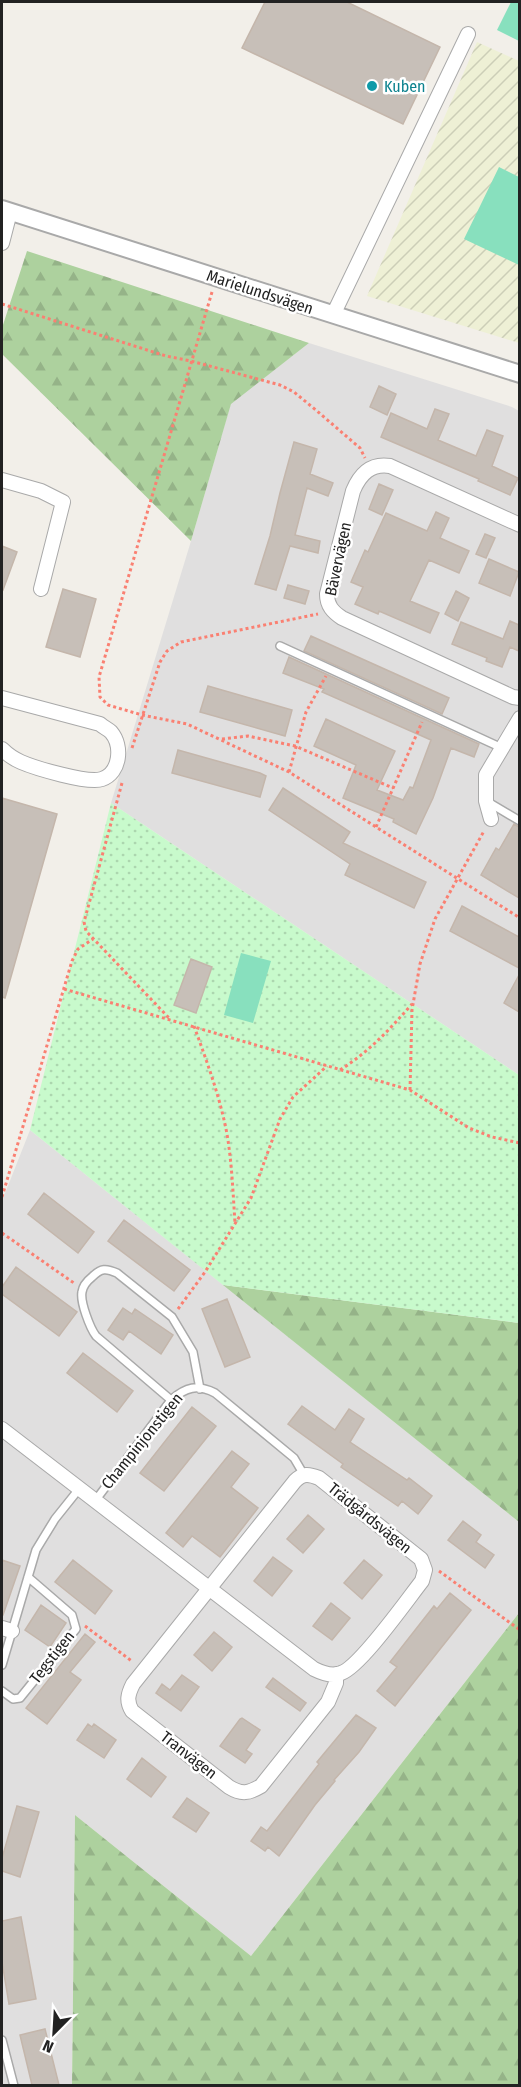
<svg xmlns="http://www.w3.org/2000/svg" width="521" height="2087" viewBox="0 0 521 2087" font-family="'Fira Sans Condensed',sans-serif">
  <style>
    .residential { fill: #e0dfdf }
    .farmland { fill: url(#farmland-furrows) }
    .forest { fill: url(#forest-firs) }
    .park { fill: url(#park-dots) }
    .pitch { fill: #88e0be }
    .building { fill: #c7bfb8; stroke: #c4b6ab; stroke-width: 1.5 }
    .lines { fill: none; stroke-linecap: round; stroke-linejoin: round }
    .service-casing { stroke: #a9a9a9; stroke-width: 10 }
    .minor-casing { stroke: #a9a9a9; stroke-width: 16 }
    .tertiary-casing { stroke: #a9a9a9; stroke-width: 20 }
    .path { stroke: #fa8072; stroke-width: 3; stroke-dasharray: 3 3; stroke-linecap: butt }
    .service { stroke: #fff; stroke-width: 7 }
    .minor { stroke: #fff; stroke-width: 14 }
    .tertiary { stroke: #fff; stroke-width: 16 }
    .culture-dot { fill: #0f9aa8; stroke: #fff; stroke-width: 2 }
    .labels { text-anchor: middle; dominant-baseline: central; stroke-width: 5; stroke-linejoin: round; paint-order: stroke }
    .culture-label { font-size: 16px; fill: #0d838f; stroke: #fff; text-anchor: start }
    .street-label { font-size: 16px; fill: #222; stroke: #fff }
  </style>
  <defs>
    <pattern id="farmland-furrows" width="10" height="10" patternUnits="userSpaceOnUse" patternTransform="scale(1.5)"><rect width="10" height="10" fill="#eef0d5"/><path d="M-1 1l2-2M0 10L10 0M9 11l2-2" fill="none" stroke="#ccceb7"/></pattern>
    <pattern id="forest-firs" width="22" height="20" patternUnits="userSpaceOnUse" patternTransform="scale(1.5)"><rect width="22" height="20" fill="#add19e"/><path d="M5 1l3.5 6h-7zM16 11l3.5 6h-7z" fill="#95b388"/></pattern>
    <pattern id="park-dots" width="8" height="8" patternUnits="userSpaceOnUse" patternTransform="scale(1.5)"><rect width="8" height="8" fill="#c8facc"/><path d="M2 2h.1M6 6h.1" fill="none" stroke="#acd6af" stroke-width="1.8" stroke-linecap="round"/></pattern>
  </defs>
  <rect width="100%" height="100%" fill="#f2efe9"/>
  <path class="residential" d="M309,343L512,407L519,411V1075L111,803L191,541L231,403Z
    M30,1130L519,1522V1613L251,1956L75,1815L72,2085H2V1201Z"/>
  <path class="farmland" d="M477,42L519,61V343L367,296Z"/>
  <path class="forest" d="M27,251L309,343L231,404L191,541L2,354V328Z
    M223,1285L519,1323V1522Z
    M519,1613V2085H72L75,1815L251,1956Z"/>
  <path class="park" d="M111,803L519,1075V1323L223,1285L30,1130Z"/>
  <path class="pitch" d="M511,2H519V41L497,30Z
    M499,167L519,177V265L464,239Z
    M241,953L271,961L253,1023L224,1015Z"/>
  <path class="building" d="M265,2H347L440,47L403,124L242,48Z
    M379,386L396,394L387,415L370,407Z
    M435,409L449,414L438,440L476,456L487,430L503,436L492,466L518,478L510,495L478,481L479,479L381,437L391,413L427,429Z
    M294,442L317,449L310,474L333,483L328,496L307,488L295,535L320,541L318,553L290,546L276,590L255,584L270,536L280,493Z
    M379,484L393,490L382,515L369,509Z
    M436,512L449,518L440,538L469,551L459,573L429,560L410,601L439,613L430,633L379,611L378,614L355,604L363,587L351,582L365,550L368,552L386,513L427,531Z
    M485,534L495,538L486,558L476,554Z
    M2,546L17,552L3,590L2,589Z
    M489,559L519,572L510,596L479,583Z
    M288,585L309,591L305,604L284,598Z
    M63,589L96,599L80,657L46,647Z
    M456,591L469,598L458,621L445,614Z
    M510,621L519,625V651L510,647L502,667L486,661L487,658L452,644L461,622L503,639Z
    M311,636L449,698L442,714L304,651Z
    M289,657L479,744L474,757L451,748L433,798L416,834L393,822L394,819L343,798L356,765L314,746L326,719L395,751L377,790L403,800L410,787L413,788L431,740L322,692L324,689L283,673Z
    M208,686L292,710L285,736L200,712Z
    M178,750L260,773L266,776L260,797L172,773Z
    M283,788L350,832L343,843L426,882L414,908L345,875L350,864L269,810Z
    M2,798L57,814L5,998L2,997Z
    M514,824L519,827V898L481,875L496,848L499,850Z
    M462,906L519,937V968L450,931Z
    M191,959L212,967L196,1013L174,1005Z
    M519,975V1012L504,1003Z
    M44,1193L94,1232L78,1253L28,1214Z
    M124,1220L190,1270L174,1291L108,1241Z
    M16,1267L77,1312L59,1336L2,1294V1287Z
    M227,1299L250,1357L225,1367L202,1309Z
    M123,1308L132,1314L135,1309L173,1335L161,1354L129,1331L123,1340L108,1330Z
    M83,1353L133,1391L117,1412L67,1373Z
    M302,1406L335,1430L349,1409L364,1419L350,1442L407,1480L409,1478L432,1496L418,1514L402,1501L398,1506L341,1467L343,1464L288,1424Z
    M192,1407L216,1426L164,1491L140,1473Z
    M232,1451L249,1464L231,1487L258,1508L220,1557L192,1536L183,1547L166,1533Z
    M308,1515L324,1529L303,1553L287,1539Z
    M463,1521L481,1535L476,1542L494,1555L485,1568L448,1540Z
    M273,1557L292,1571L272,1596L254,1581Z
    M2,1560L20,1566L3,1615H2Z
    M73,1560L112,1591L95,1614L55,1582Z
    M364,1560L382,1575L362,1599L344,1583Z
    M450,1593L471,1610L395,1706L377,1691L397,1667L390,1662L434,1606L437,1609Z
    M331,1603L350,1618L332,1640L313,1626Z
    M41,1605L66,1623L50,1647L25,1630Z
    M214,1632L232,1647L212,1671L194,1655Z
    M85,1634L95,1642L70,1672L81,1680L47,1724L26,1708Z
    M182,1675L199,1687L181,1711L156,1693L162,1684L170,1690Z
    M273,1678L306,1703L300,1711L266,1687Z
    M356,1715L376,1728L359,1752L334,1780L335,1781L315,1805L279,1856L268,1847L265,1851L251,1841L261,1827L267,1831L319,1764L317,1762Z
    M242,1718L260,1730L246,1750L252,1754L245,1763L220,1746L240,1719Z
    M88,1724L92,1727L94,1724L116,1740L104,1758L77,1740Z
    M142,1758L166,1777L151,1797L127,1779Z
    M187,1798L209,1813L196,1832L173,1817Z
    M17,1806L39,1812L20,1877L2,1871V1858Z
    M21,1917L36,1999L9,2004L2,1962V1921Z
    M45,2029L59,2085H32L20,2035Z"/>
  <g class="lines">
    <defs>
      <path id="service" d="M280,646L502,748
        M488,802L520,821
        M171,1400L96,1336C90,1328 80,1302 82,1292C83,1285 87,1281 92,1277C101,1268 106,1268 117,1273L172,1317L193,1352L200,1389
        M95,1501L171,1400C186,1387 197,1384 215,1393L294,1458L304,1475
        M2,1665L36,1550L55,1519L79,1489
        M2,1691L13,1699L20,1698L76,1629L72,1615L28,1577
        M2,2040L14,2086"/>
      <path id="minor" d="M2,243L10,212
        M333,315L468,34
        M2,480L41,491L63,502L41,589
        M520,525L390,466C371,463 360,474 353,491L327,594C327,606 333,612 342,618L513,697L520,698
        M2,698L100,724C103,727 108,729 111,732C123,746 120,773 102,779C88,784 35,768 21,762C14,759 7,754 2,749
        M491,819L486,801V775L520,718
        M2,1429L314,1669C322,1673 332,1677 341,1673C360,1667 407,1600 422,1581L425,1570L421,1559L319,1478C309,1474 303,1473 295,1481L133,1684C128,1694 126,1701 132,1711L229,1787C242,1795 249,1793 261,1786L328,1702L336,1683V1674
        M2,1628L12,1631"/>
      <path id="tertiary" d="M2,209L520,374"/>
    </defs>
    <use href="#service" class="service-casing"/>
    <use href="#minor" class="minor-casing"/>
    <use href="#tertiary" class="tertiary-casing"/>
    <path class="path" d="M212,292L99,677L100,697L108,705L142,715L187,724L289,772L520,918
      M2,304L166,356L191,361L280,385L294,392L317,411L360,448L365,458
      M222,739L248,736L295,746L393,788
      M132,748L160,662L167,651L181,642L318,614
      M289,772L306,712L326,676
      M122,783L84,922L86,931L169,1018
      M376,827L422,722
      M64,989L410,1090L469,1128L492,1137L520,1143
      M194,1026C207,1062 220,1097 227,1134C232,1164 233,1193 235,1223
      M340,1070C370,1051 389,1030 412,1004
      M410,1090L412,1010L420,964L435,919L484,831
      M2,1197L72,961L78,949L93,939
      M2,1233L74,1283
      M178,1309L205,1272L251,1198L280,1119L293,1097L327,1066
      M439,1571L520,1630
      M85,1626L133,1662"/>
    <use href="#service" class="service"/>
    <use href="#minor" class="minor"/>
    <use href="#tertiary" class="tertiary"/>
  </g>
  <circle class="culture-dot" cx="372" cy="86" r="6"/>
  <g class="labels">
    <g class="culture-label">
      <text x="384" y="86">Kuben</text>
    </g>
    <g class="street-label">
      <text transform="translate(260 292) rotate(18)">Marielundsvägen</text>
      <text transform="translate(338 559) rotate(-78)">Bävervägen</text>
      <text transform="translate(142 1441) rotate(-51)">Champinjonstigen</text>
      <text transform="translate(370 1518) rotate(39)">Trädgårdsvägen</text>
      <text transform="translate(52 1657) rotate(-52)">Tegstigen</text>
      <text transform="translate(189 1755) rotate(38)">Tranvägen</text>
    </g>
  </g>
  <rect width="521" height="2087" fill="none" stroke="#222222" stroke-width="6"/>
  <g transform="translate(54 2033) rotate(204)" stroke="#ffffff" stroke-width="4.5" paint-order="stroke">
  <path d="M0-4.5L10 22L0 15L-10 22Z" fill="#222222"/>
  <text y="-9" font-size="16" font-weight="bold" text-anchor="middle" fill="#222222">N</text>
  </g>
</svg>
